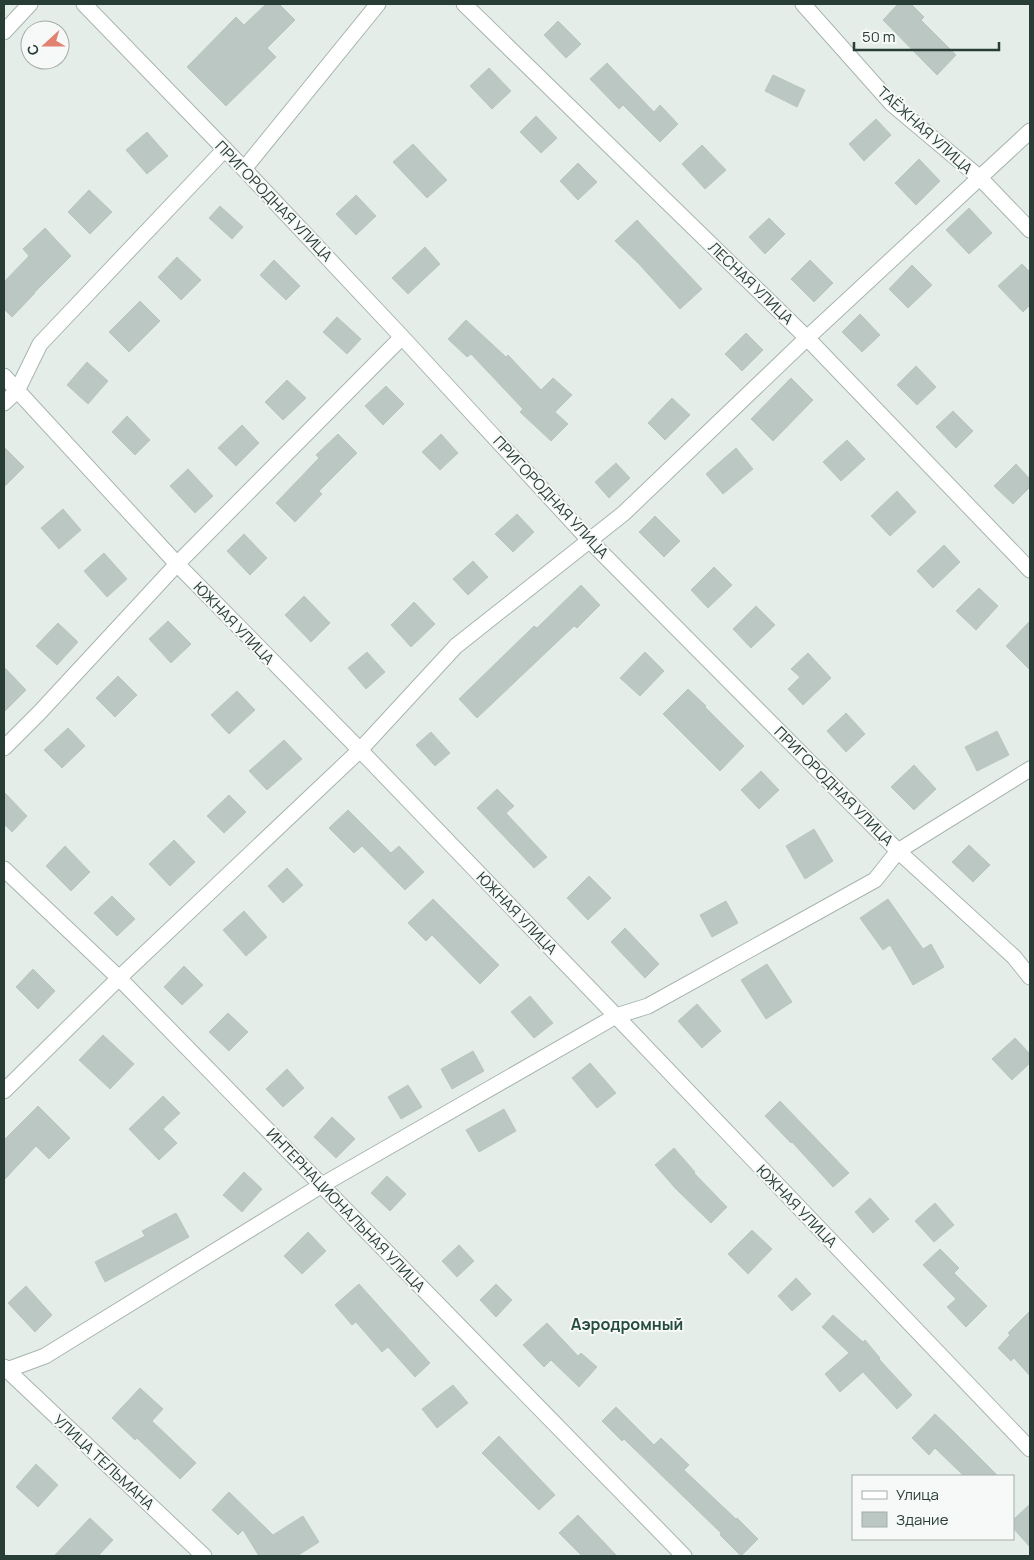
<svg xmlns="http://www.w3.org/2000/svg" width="1034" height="1560" viewBox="0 0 1034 1560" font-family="Manrope,sans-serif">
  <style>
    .building { fill: #bbc7c2; stroke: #b9c6bf }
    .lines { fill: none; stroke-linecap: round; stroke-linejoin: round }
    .minor-casing { stroke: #a8b5af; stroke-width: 17 }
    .minor { stroke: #fff; stroke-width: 15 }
    .labels { text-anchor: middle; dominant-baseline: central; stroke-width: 4; stroke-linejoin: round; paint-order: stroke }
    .street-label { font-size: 15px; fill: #273d35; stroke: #f6f9f7 }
    .neighbourhood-label { font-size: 16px; font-weight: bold; fill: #254c3f; stroke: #f6f9f7 }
  </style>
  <rect width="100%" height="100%" fill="#e5ede9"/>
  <path class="building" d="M266,4H279L295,20L267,48L276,57L226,106L187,67L236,17L244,25Z
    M898,4H911L924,17L921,20L956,55L937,75L883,20Z
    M558,21L581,44L566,58L544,35Z
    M607,63L654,112L660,105L678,124L660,142L623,105L619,109L590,79Z
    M489,68L511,91L492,109L470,86Z
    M773,75L805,90L797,107L765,91Z
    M536,116L557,138L541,153L520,132Z
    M876,119L891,135L864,161L849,144Z
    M147,132L168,156L147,174L126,150Z
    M413,144L447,180L427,198L393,162Z
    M702,145L726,170L705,189L682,164Z
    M919,159L940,181L916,205L895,183Z
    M578,163L597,182L578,200L560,181Z
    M89,190L112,212L90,234L68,212Z
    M356,195L376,216L356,235L336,214Z
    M220,206L243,227L232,239L209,218Z
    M969,208L992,233L969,254L946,230Z
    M769,218L785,234L765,254L749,237Z
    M637,220L702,289L680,309L639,264L615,241Z
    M45,228L71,256L34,293H35L12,317L4,309V282L29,256L23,249Z
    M425,247L440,264L408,294L392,278Z
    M177,257L201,280L181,300L158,277Z
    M274,260L300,286L286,300L260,275Z
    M810,260L833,283L814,302L791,279Z
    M1022,264L1030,272V305L1023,312L998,286Z
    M912,265L932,285L908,308L889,289Z
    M140,301L160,321L129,352L109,332Z
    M860,314L880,335L862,352L842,332Z
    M337,317L361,339L347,354L323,332Z
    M466,320L506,357L508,355L541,390L553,378L572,395L555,412L568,424L551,441L520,412L523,409L471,354L467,357L448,339Z
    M746,333L763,350L742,371L725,354Z
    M87,362L108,381L88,404L67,385Z
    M916,366L936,387L917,405L897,385Z
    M791,378L813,400L773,441L751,419Z
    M287,380L306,398L283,420L265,402Z
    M386,386L404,404L383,425L365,406Z
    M672,398L690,415L665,440L648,423Z
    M953,411L973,431L956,448L936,427Z
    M127,416L150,440L135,455L112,432Z
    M242,425L259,443L236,466L218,448Z
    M338,434L357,453L319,491L322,494L295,522L276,503L319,458L316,455Z
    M441,434L458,453L440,470L422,452Z
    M847,440L865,459L841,481L823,462Z
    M4,447L24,467L4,487Z
    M736,448L753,469L723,494L706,474Z
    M616,463L630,478L609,498L595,482Z
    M1016,464L1030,479V487L1013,504L994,486Z
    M188,469L213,496L195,513L170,486Z
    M897,491L916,512L890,536L871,516Z
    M63,509L81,530L59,549L41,528Z
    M517,514L534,532L513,552L495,534Z
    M655,516L680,541L664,557L639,532Z
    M244,534L267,558L250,575L227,551Z
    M944,545L960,562L933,588L917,571Z
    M104,553L127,579L107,597L84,571Z
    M473,561L488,577L468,595L453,579Z
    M714,567L732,585L708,608L691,590Z
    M581,585L600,605L577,628L574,626L477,718L459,699L534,626L537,628Z
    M979,588L998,606L976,630L956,611Z
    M304,596L330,623L311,642L285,615Z
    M414,602L435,624L411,647L391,625Z
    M756,606L775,625L751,648L733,629Z
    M168,621L191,644L171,663L149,639Z
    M1030,621V670L1006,646Z
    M58,623L78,642L57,665L36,646Z
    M367,652L385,672L366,689L348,668Z
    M645,652L664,671L640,696L620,678Z
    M808,653L831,678L803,705L788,689L800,677L791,669Z
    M4,667L26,690L4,712Z
    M118,676L137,695L115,717L96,698Z
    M688,689L706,706L705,707L744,746L720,771L663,714Z
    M237,691L255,710L229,734L211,715Z
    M846,713L865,734L846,752L827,731Z
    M68,728L85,746L62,768L44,750Z
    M997,731L1009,755L977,771L965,747Z
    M431,732L450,753L435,766L416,745Z
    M284,740L302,759L267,790L249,771Z
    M914,765L936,789L914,810L891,787Z
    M761,771L779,790L759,809L741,790Z
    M497,789L514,806L506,813L547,857L534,868L477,808Z
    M4,792L27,816L12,832L4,824Z
    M229,795L246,812L224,833L207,816Z
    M348,810L391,853L399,846L424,872L405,890L362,846L354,853L329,828Z
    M814,829L833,861L805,879L786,846Z
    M174,840L195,862L170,886L149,864Z
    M969,845L990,865L973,882L952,862Z
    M65,846L90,872L71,891L46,866Z
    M287,868L303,885L283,903L268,886Z
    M589,876L611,898L588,920L567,898Z
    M112,896L135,919L117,936L94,913Z
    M433,899L499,965L480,984L432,935L426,941L408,923Z
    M888,899L923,949L931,944L944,967L913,985L890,945L883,950L860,918Z
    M726,901L738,923L712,937L700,915Z
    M244,911L267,937L246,956L223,930Z
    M625,928L659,964L645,978L611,942Z
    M767,964L792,1002L766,1019L741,980Z
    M184,966L203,985L182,1005L164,987Z
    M33,969L55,991L38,1009L16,987Z
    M530,996L553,1023L534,1038L511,1012Z
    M697,1004L721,1031L702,1048L678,1021Z
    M228,1013L248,1032L229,1051L209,1032Z
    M103,1035L134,1064L110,1089L79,1060Z
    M1015,1038L1030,1054V1063L1012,1080L992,1059Z
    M473,1051L484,1071L452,1089L441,1069Z
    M590,1063L616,1093L597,1108L572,1078Z
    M287,1069L304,1088L283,1107L266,1089Z
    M408,1085L422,1107L401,1119L388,1097Z
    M163,1096L180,1113L163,1129L177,1143L159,1160L129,1129Z
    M780,1101L849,1173L833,1187L792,1142L791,1143L765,1116Z
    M38,1106L70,1138L49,1159L36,1146L4,1180V1140Z
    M504,1109L516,1131L479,1152L466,1130Z
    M332,1117L355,1139L336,1158L314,1137Z
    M674,1148L695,1172L694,1173L727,1207L711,1223L676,1189L655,1165Z
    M244,1172L262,1189L242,1212L223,1195Z
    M387,1176L406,1194L390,1211L371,1193Z
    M870,1198L889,1219L873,1233L855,1212Z
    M935,1203L954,1225L934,1242L915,1221Z
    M176,1213L189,1237L105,1282L95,1262L145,1236L142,1231Z
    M752,1230L772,1249L748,1274L728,1254Z
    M308,1232L326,1251L302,1274L284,1256Z
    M459,1245L474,1261L457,1277L442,1261Z
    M940,1249L959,1268L954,1273L987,1306L966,1327L947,1307L956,1299L923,1265Z
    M796,1278L811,1294L792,1311L778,1296Z
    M359,1284L430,1363L415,1377L388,1347L382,1352L356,1322L352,1325L335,1305Z
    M496,1284L512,1300L496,1317L480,1300Z
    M26,1286L52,1315L35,1332L8,1303Z
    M1030,1311V1376L1014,1358L1011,1361L998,1348L1010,1335L1008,1333Z
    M833,1315L863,1342L865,1340L880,1358L879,1359L912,1395L897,1409L863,1372L840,1392L825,1374L849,1353L822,1327Z
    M547,1323L578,1356L581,1353L597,1367L579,1387L551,1360L544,1367L523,1345Z
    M453,1385L468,1403L437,1428L422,1409Z
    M140,1388L163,1409L152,1421L196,1463L180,1479L137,1438L135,1440L112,1418Z
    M616,1407L654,1445L661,1438L689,1465L684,1470L736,1519L737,1518L758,1539L741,1556L720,1535L721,1533L624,1439L622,1441L602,1421Z
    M935,1414L954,1432L998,1476H964L935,1448L929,1455L912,1438Z
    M499,1436L555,1495L539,1510L482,1453Z
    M36,1464L58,1485L38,1507L16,1487Z
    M229,1492L273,1535L303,1516L319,1542L297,1556H259L243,1530L238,1535L212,1510Z
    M1030,1504V1547L1013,1528V1520Z
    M578,1515L617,1556H582L559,1533Z
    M90,1518L113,1540L98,1556H54Z"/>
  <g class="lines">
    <defs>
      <path id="minor" d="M84,4L244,169L402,337L590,541L898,851L1014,957L1030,977
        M464,4L807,338L1030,570
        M803,4L892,104L980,178L1030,230
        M4,32L30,4
        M244,169L378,4
        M4,376L177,564L360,750L616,1016L1030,1449
        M4,403L17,391L40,344L225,149
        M4,748L40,712L177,564L402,337
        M4,869L119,978L684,1556
        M4,1091L119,978L360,750L456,646L624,513L807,338L1030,131
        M4,1367L204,1556
        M4,1371L45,1356L322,1185L616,1016L648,1006L875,880L898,851L1030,769"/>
    </defs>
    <use href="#minor" class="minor-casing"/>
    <use href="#minor" class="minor"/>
  </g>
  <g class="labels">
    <g class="street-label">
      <text transform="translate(925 130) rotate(42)">ТАЁЖНАЯ УЛИЦА</text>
      <text transform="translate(274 201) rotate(46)">ПРИГОРОДНАЯ УЛИЦА</text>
      <text transform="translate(751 283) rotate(44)">ЛЕСНАЯ УЛИЦА</text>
      <text transform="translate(551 497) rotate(47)">ПРИГОРОДНАЯ УЛИЦА</text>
      <text transform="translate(234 623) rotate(46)">ЮЖНАЯ УЛИЦА</text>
      <text transform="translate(834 786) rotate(45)">ПРИГОРОДНАЯ УЛИЦА</text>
      <text transform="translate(517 913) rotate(46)">ЮЖНАЯ УЛИЦА</text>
      <text transform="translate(797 1206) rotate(46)">ЮЖНАЯ УЛИЦА</text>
      <text transform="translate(346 1210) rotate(46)">ИНТЕРНАЦИОНАЛЬНАЯ УЛИЦА</text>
      <text transform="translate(104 1462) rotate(43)">УЛИЦА ТЕЛЬМАНА</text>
    </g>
    <g class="neighbourhood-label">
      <text x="627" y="1324">Аэродромный</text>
    </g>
  </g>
  <rect width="1034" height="1560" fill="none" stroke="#273d35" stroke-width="10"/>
  <rect x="852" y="1475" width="162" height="65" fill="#f6f9f7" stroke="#a3aea9"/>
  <rect x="862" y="1491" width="25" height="8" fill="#ffffff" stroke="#a3aea9"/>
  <text x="896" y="1500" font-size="15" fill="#273d35">Улица</text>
  <rect x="862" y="1512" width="25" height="15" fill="#bbc7c2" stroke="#a3aea9"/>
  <text x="896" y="1525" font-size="15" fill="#273d35">Здание</text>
  <g transform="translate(45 45) rotate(249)"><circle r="24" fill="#f6f9f7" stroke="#a3aea9"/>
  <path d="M0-4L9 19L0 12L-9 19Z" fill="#e1816f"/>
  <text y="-8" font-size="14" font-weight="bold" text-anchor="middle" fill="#273d35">С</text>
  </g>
  <path d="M854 42v8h145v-8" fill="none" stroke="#273d35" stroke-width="2.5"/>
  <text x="862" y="42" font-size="15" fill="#273d35" stroke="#f6f9f7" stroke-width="4" paint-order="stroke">50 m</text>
</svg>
